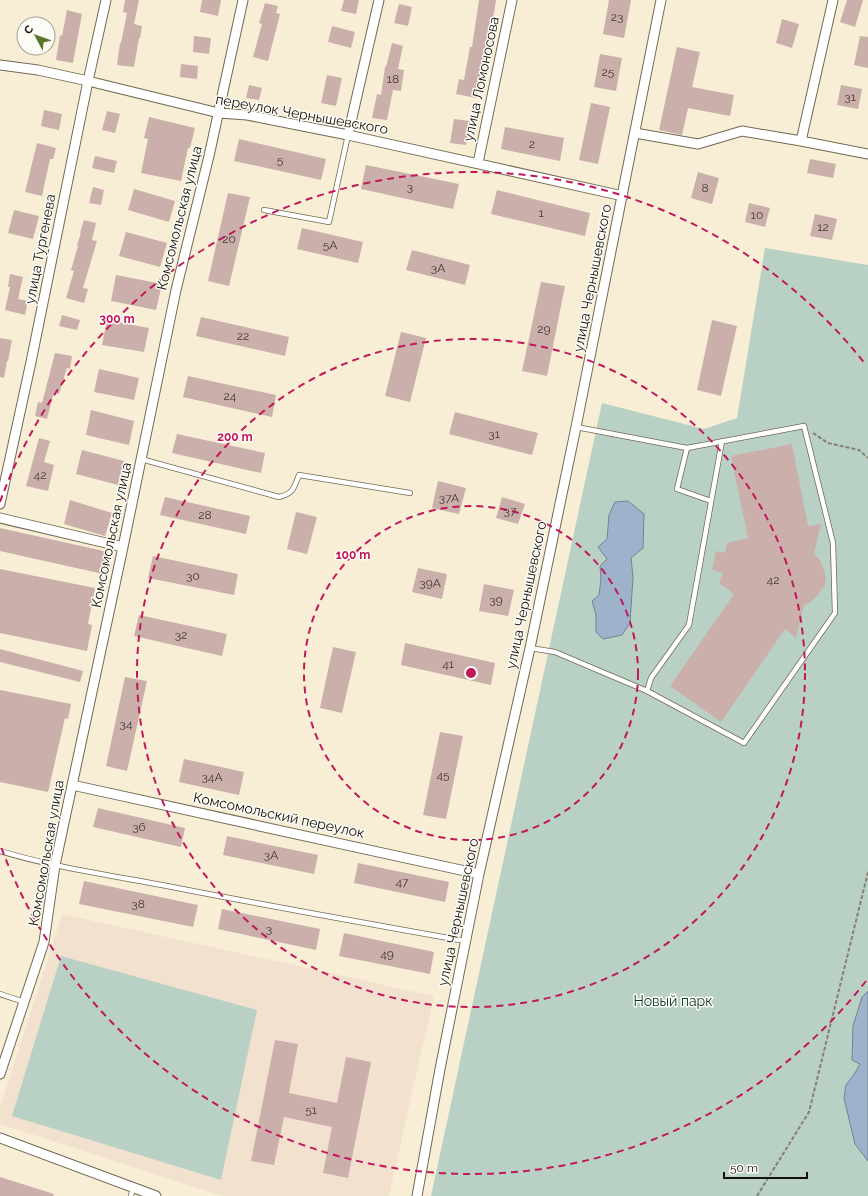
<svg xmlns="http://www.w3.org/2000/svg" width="868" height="1196" viewBox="0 0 868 1196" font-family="Raleway,sans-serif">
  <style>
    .education { fill: #f3e1d0 }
    .green { fill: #b8d1c4 }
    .water { fill: #9eb2cc; stroke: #758291 }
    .building { fill: #cbafab }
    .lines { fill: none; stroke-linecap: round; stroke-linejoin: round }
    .lane-casing { stroke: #726953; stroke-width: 6 }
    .street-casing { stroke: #726953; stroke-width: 11 }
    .path { stroke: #888170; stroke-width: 2; stroke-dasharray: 4 2; stroke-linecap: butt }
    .lane { stroke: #fff; stroke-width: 4.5 }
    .street { stroke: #fff; stroke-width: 9 }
    .ring { fill: none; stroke: #c2185b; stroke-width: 2; stroke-dasharray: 7 5 }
    .labels { text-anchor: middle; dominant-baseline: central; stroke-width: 3; stroke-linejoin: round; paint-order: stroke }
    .number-label { font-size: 12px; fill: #423831 }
    .street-label { font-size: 14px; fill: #141108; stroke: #fdfbf6 }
    .park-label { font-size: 14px; fill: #073726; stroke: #fdfbf6 }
    .centre { fill: #c2185b; stroke: #fdfbf6; stroke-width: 2 }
    .ring-label { font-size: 12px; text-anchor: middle; font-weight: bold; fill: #c2185b; stroke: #fdfbf6; stroke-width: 3; stroke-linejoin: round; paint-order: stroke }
  </style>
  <rect width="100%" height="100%" fill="#f8eed5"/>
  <path class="education" d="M62,914L434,996L389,1196H222L0,1124V1108Z"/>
  <path class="green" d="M765,248L868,265V1196H431L602,403L704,429L737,418Z
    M61,956L257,1010L221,1180L12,1116Z"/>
  <path class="water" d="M628,501L644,514L643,548L631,558L633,577L630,623L622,635L603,639L596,632V615L592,601L599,595L601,579L600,566L607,559L598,547L607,539L609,515L615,502Z
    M868,991V1161L855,1144L844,1098L846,1085L855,1073L860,1064L852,1060L853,1026L862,997Z"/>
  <path class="building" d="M125,0H139L134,24L142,26L140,38H139L134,67L117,65L120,43H121L127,13L123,12Z
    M202,0H221L218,16L200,12Z
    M344,0H359L356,14L341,11Z
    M479,0H496L490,37H488L482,74L481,73L476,98L456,94L459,79L464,80L470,47H472Z
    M609,0H631L624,38L603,34Z
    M847,0H863L855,27L840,22Z
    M265,3L278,6L276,13L280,14L268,61L253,57L262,24L259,23Z
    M399,4L412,7L408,26L394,23Z
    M67,10L82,14L73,63L56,60L60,35L62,36Z
    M782,19L799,24L792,48L776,43Z
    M332,26L355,32L351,48L328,42Z
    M194,36L211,38L209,54L193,52Z
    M860,36L868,37V68L854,65Z
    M392,43L403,46L398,69L404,70L401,91L393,90L387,120L372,118L377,94L381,95L385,67H386Z
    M677,47L700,52L692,87L734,95L730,116L688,108L682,135L659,130Z
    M600,54L622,58L616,91L594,87Z
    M181,64L198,66L197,79L180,77Z
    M327,75L342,78L336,106L321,103Z
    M249,85L262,88L259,100L246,98Z
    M841,85L862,89L858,109L837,105Z
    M591,103L610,107L598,164L579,160Z
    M44,110L62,114L59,130L41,126Z
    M107,111L120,114L115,133L102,130Z
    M149,117L195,128L190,148H188L181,181L141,173L148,139L144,138Z
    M454,119L470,121L466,145L450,143Z
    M505,127L564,138L560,161L501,149Z
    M239,139L326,159L321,180L234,161Z
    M37,143L56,148L53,159H50L42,196L25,192Z
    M95,156L117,161L114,173L92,168Z
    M810,159L836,164L833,178L807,173Z
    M366,165L459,184L453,209L361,189Z
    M698,172L719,178L712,204L691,198Z
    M93,187L104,190L101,205L89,203Z
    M134,189L175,201L169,222L128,210Z
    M497,190L590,213L585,236L491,214Z
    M228,193L250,197L229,286L208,281Z
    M749,203L770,208L765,227L745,222Z
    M14,210L39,216L33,239L8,233Z
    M815,214L837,219L832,240L810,236Z
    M84,220L96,223L92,240L97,241L83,288L88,289L84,303L66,298L74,271L71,270L78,246L77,245L81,233H80Z
    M302,228L363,242L358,263L297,249Z
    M126,232L167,243L160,267L119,256Z
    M412,250L470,265L465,285L406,270Z
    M10,274L23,277L18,299L28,301L25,315L5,310L10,287H8Z
    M116,275L162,284L156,310L111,301Z
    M541,282L565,286L547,376L522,371Z
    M62,315L80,320L77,330L59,326Z
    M201,317L289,337L285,356L196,336Z
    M107,320L149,328L144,352L102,345Z
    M712,320L737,326L721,396L697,390Z
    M401,332L426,338L410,402L385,396Z
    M0,338L12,340L8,361H7L4,378L0,377Z
    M55,353L72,356L70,369L67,368L59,394L54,392L47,419L35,416L38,402L42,403Z
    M99,369L139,378L134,400L94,392Z
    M188,376L276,395L272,417L183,397Z
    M91,410L134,421L129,445L86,435Z
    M455,412L538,433L532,455L449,434Z
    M177,434L265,453L261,473L172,453Z
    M39,438L50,441L44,462L54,465L48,491L26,486Z
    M792,444L808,526L821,524L814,554L819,559L822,564L826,577L825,584L823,588L815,598L809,603L804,605L796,638L785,629L721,722L670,686L734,594L719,583L723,573L712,570L716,551L725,553L727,543L748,538L731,456Z
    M82,450L124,461L118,485L76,474Z
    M438,481L466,488L459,514L432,508Z
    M165,497L250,516L246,534L160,515Z
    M502,497L525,504L518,524L496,518Z
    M70,500L112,513L105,536L64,524Z
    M296,512L317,517L307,554L287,549Z
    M0,528L108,552L103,574L0,551Z
    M153,556L238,574L234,595L148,578Z
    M418,568L447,574L442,599L412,592Z
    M0,569L95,588L88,624L92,625L87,651L0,633Z
    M484,584L514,590L508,616L479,611Z
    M139,615L227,634L222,656L134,636Z
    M405,643L495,663L491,685L401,665Z
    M333,647L356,652L342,713L320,708Z
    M0,649L83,671L80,682L0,662Z
    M125,677L147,681L127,771L106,766Z
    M0,690L71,704L68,719L65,718L48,792L0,782Z
    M440,732L463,736L446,819L423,815Z
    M184,759L244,772L239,795L179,782Z
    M98,808L185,828L181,847L93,827Z
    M227,836L318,855L314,874L223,855Z
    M358,863L449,882L445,902L354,883Z
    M84,881L198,905L193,927L79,904Z
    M222,909L320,929L316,950L218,929Z
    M344,933L434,952L430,974L339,956Z
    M275,1040L298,1044L289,1093L337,1103L346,1057L371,1062L348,1178L323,1173L332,1127L284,1117L274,1165L251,1161Z
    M0,1177L54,1194L53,1196H0Z"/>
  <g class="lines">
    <defs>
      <path id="lane" d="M264,210L329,222L348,135
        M687,448L677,489L711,501
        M141,459L279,497C293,494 294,488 299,475L410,493
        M530,648L555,652L647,691L744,743L835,613L833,543L804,426L687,448L576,427
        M647,691L651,678L689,625L722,441
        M0,851C53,867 108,875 162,885C263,905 364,923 465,941
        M0,994L24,1002
        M131,1196L133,1188"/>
      <path id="street" d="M0,65L38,70L88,81L219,113L247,115L348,135L623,196
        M635,133L698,144L742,131L801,141L833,0
        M348,135L379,0
        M801,141L868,154
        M478,163L512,0
        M0,504L31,362L88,81L106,0
        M0,518L123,547
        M72,785L479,874
        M0,1074L44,942L55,865L123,547L176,290L209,156L243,0
        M0,1138L156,1196
        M417,1196L440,1069L479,874L530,648L576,427L661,0"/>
    </defs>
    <use href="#lane" class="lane-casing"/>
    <use href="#street" class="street-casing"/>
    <path class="path" d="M813,433L828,443L859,450L868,458
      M757,1196L809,1112L868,872"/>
    <use href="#lane" class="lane"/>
    <use href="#street" class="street"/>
  </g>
  <g class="ring">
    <circle cx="471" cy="673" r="167"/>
    <circle cx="471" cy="673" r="334"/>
    <path d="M866 981A501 501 0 0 1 0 844M0 502A501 501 0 0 1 866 365"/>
  </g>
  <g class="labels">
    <g class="number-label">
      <text x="617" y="17">23</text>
      <text x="608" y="72">25</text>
      <text x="393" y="79">18</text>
      <text x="850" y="97">31</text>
      <text x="532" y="144">2</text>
      <text x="280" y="160">5</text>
      <text x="410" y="187">3</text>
      <text x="705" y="188">8</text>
      <text x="541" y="213">1</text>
      <text x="757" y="215">10</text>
      <text x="823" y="227">12</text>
      <text x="229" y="239">20</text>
      <text x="330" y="245">5А</text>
      <text x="438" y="268">3А</text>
      <text x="544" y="329">29</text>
      <text x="243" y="336">22</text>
      <text x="230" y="396">24</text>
      <text x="494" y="434">31</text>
      <text x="40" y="475">42</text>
      <text x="449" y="498">37А</text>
      <text x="510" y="511">37</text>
      <text x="205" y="515">28</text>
      <text x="193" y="576">30</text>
      <text x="773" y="580">42</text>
      <text x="430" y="583">39А</text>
      <text x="496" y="600">39</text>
      <text x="181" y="635">32</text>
      <text x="448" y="664">41</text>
      <text x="126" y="724">34</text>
      <text x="443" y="775">45</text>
      <text x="212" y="777">34А</text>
      <text x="139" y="827">36</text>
      <text x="271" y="855">3А</text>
      <text x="402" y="882">47</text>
      <text x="138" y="904">38</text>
      <text x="269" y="929">3</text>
      <text x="387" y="954">49</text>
      <text x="311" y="1110">51</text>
    </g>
    <g class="street-label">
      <text transform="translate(481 79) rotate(-78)">улица Ломоносова</text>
      <text transform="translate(302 114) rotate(10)">переулок Чернышевского</text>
      <text transform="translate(179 218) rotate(-76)">Комсомольская улица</text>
      <text transform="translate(40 249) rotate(-79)">улица Тургенева</text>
      <text transform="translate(592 278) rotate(-79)">улица Чернышевского</text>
      <text transform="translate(111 535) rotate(-78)">Комсомольская улица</text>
      <text transform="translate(526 595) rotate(-78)">улица Чернышевского</text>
      <text transform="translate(279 815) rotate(12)">Комсомольский переулок</text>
      <text transform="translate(46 853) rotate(-80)">Комсомольская улица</text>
      <text transform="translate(458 912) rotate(-78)">улица Чернышевского</text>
    </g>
    <g class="park-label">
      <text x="673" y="1001">Новый парк</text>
    </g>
  </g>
  <circle cx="471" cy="673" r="6" class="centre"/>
  <g class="ring-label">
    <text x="117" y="323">300 m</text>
    <text x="235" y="441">200 m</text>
    <text x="353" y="559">100 m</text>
  </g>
  <g transform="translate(36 36) rotate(311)"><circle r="19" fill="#fdfbf6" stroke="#a09d97"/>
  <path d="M0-3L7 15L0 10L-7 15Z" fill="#5c772b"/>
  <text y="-6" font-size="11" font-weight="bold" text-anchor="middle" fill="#141108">С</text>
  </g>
  <path d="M724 1172v6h83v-6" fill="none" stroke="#141108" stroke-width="2"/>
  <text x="730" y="1172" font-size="12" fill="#141108" stroke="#fdfbf6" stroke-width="3" paint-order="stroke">50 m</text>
</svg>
